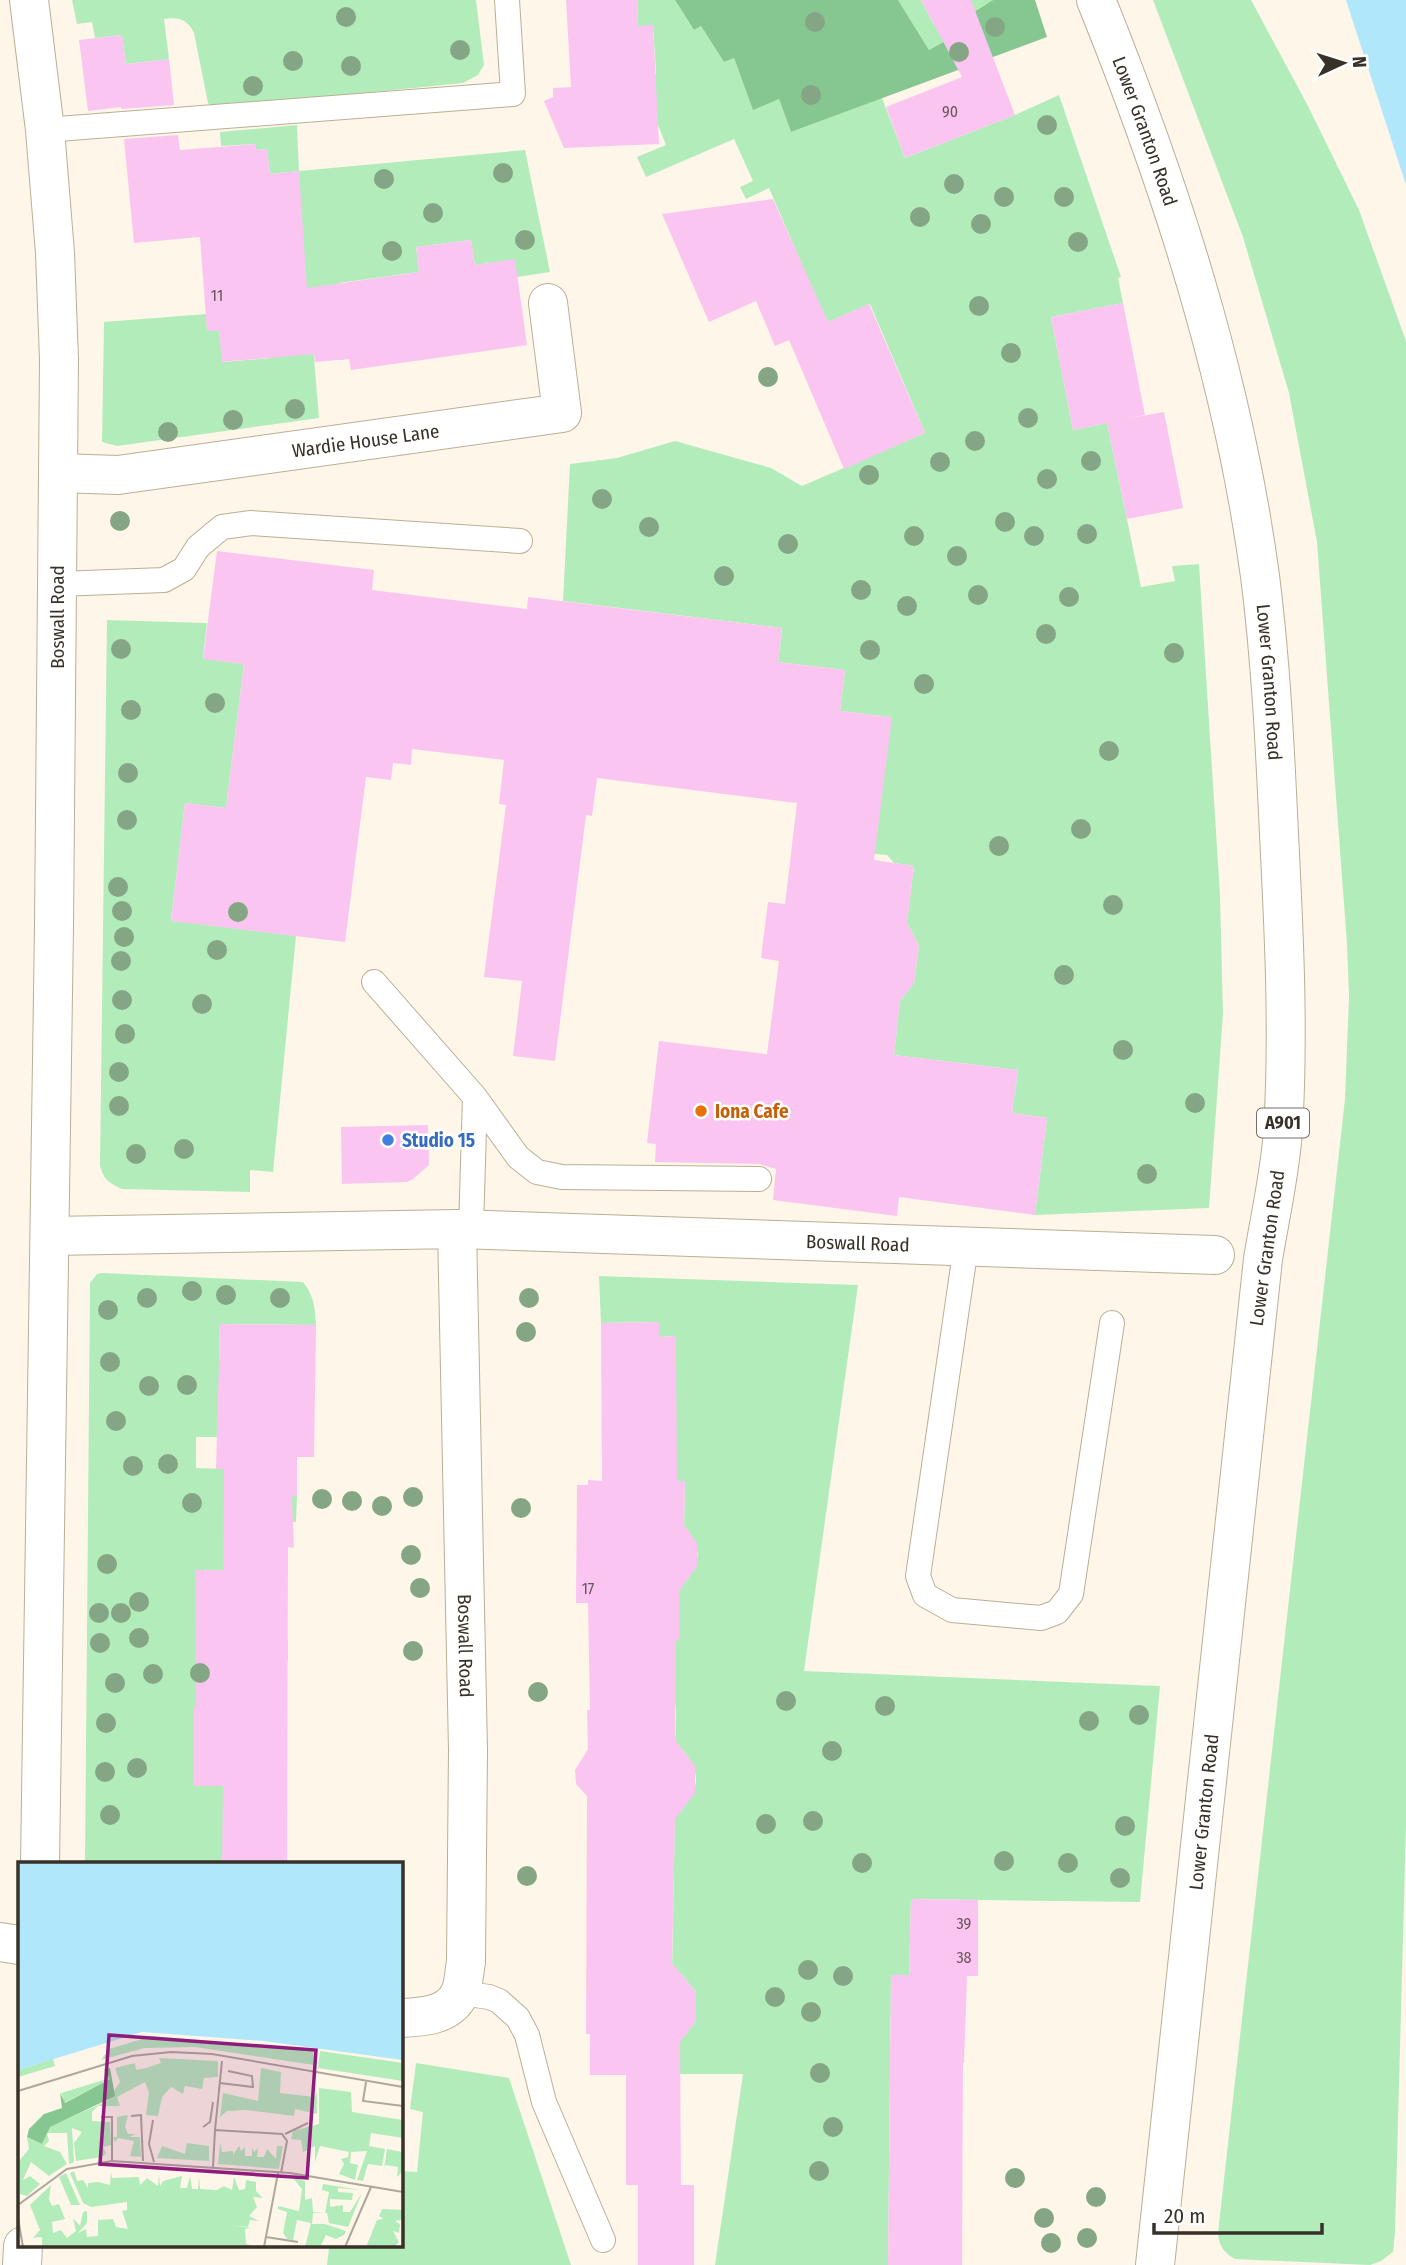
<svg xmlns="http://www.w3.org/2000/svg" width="1406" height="2265" viewBox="0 0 1406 2265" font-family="'Fira Sans Condensed',sans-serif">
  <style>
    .green { fill: #b3ecbb }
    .forest { fill: #86c690 }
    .water { fill: #b1e7fa }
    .building { fill: #fac6f1 }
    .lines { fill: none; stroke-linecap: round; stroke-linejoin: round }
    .lane-casing { stroke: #bbae97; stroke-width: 26 }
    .street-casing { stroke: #bbae97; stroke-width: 40 }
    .primary-casing { stroke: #bbae97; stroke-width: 40 }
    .lane { stroke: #fff; stroke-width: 24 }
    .street { stroke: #fff; stroke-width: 38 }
    .primary { stroke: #fff; stroke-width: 38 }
    .tree { fill: #85a684 }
    .food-dot { fill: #e8710a; stroke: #fff; stroke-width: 2.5 }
    .shop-dot { fill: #3f7fe0; stroke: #fff; stroke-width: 2.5 }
    .labels { text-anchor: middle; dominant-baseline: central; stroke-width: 5; stroke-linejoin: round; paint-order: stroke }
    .number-label { font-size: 16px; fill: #68565a }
    .shield { fill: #fff; stroke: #736f68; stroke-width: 2 }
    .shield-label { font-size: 18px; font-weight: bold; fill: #373128 }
    .street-label { font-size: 19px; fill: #373128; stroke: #fff }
    .food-label { font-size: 19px; font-weight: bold; fill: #c56008; stroke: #fff; text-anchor: start }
    .shop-label { font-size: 19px; font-weight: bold; fill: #366cbe; stroke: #fff; text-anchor: start }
    .inset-road { fill: none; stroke: #aea79b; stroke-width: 2 }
    .view { fill: #8f1b7c; fill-opacity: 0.15; stroke: #8f1b7c; stroke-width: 3.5 }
    .inset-edge { fill: none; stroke: #373128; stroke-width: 3.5 }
  </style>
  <rect width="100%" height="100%" fill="#fef6e8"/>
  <path class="green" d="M72,0H476L484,65L478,75L463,83L213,108L208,103L194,33C187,19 179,17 164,19L169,59L126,64L122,35L95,38L92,22L77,24Z
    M637,0H675L694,30L701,26L724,62L734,58L753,109L779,99L791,132L882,98L905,158L1015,115L1059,95L1121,277L1118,278L1123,303L1051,317L1073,430L1107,423L1141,587L1175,581L1172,566L1199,564L1220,895L1223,1014L1209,1208L1035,1215L1047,1118L1012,1113L1018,1070L894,1055L900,1001L914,983L919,946L907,923L914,866L894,863L887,855L864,853L891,717L840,711L845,670L778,662L782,628L563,601L570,464L617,458L675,441L771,468L802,486L925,433L870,304L821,325L797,253L769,188L746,199L740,187L753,181L734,139L646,177L637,157L666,145L647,97L656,73L653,26H638Z
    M898,0H921L933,23L970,0H993L958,22L949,39L929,50Z
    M1153,0H1251L1308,106L1359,210L1406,341V1825L1395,2233L1393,2252L1381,2261L1370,2265L1235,2259C1224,2253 1219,2246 1218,2233L1345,1099L1349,997L1347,944L1317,542L1289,393L1243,237Z
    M297,125L299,171L525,150L550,272L517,277L514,260L475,265L471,240L416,247L419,272L339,283L349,359L338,360L334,308L310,310L319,418L117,446L102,442L104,322L206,314L207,331H219L223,362L271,358L269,314L299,171L270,174L267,149L256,150L255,144L221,146L220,132Z
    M107,620L207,623L203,658L244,664L226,808L185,803L171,920L296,936L273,1172L250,1170V1192L122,1189C109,1183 103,1179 100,1165Z
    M102,1273L303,1282C314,1296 315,1307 316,1325L220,1324L219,1362L237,1437H196V1468L224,1469V1495L297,1496L296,1522L245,1523L244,1548L288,1547V1571L228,1640H288V1661H248L227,1778H287V1805H275L222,1853V1864H85L90,1283L97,1274Z
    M599,1276L858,1285L804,1671L1160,1686L1140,1902L911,1899L909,1975H891L888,2265H715L743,2074H670L669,2039H682L696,2021V1992L682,1975H672L675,1809H682C700,1786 701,1774 683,1750L675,1749L676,1713L670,1640H679V1580H687C701,1560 701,1549 687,1529H684L685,1482L672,1481L675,1336L659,1337L658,1322L601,1323Z
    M416,2063L509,2078L571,2265H327L329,2248L313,2246H401V2171L417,2172L423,2112L410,2109Z"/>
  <path class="forest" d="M675,0H898L929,50L949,39L958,22L993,0H1035L1047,37L791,132L779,99L753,110L734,58L724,62L701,26L694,30Z"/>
  <path class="water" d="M1346,0H1406V185Z"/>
  <path class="building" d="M566,0H637L638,26L653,25L659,144L564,148L544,101L553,97V88L571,87Z
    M921,0H971L1015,115L905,158L886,107L962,77Z
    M122,35L126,64L169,59L174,105L121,109V107L88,111L79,40Z
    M178,135L180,150L256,144V150L267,149L270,174L299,171L307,288L419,272L416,247L471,240L475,265L515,259L527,345L351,370L349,359L315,362L314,354L222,362L219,331H207L200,237L134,243L124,139Z
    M773,199L828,322L869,304L925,433L844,469L789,340L775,346L756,301L709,322L662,214Z
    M1123,303L1145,415L1125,419L1164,412L1183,508L1127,519L1107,423L1073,430L1051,317Z
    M217,551L374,570L372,590L527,609L528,597L782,628L778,662L845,670L840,711L892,717L874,860L914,866L907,923L919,946L914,983L900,1001L894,1055L1018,1070L1012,1113L1047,1118L1035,1215L899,1197L897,1216L773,1200L776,1169L759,1164L655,1162L656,1144L647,1143L659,1041L767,1054L779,961L761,958L768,902L785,904L797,803L597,778L592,816L586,815L555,1061L513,1056L522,981L484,977L506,805L499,804L504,760L412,749L411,765L393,763L391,780L366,777L345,942L171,921L185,803L226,808L244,664L203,659Z
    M428,1125L429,1165L413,1179L407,1182L342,1184L341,1127Z
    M659,1322V1337L676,1336L677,1481H685L684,1525L697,1543V1566L679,1591V1640H676L675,1740L695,1766V1793L675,1819L672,1963L696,1992V2021L680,2042L681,2185H694V2265H638V2185H626V2075H590V2034H586L587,1796L576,1784L575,1770L588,1749L587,1710H590L588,1603H576L577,1485H588V1480L602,1481L601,1323Z
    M220,1324L316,1325L314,1457H297V1496H292L294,1548L288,1547L287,1864H222L223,1786H194V1707H196L195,1570H223L224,1469H216Z
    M911,1899L978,1900V1976H967L964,2063H963L962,2265H888L891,1975H909Z"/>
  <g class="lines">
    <defs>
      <path id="lane" d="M45,130L513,94L507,0
        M58,584L164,580L184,569L198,547L222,527L251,523L520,541
        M374,982L475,1097L471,1229
        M475,1097L518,1157L537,1172L562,1177L759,1179
        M966,1246L918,1576L925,1595L952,1610L1041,1618L1057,1612L1071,1594L1112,1323
        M461,1993L489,1997L499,2001L518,2018L527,2035L544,2102L603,2240"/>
      <g id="street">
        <path d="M29,0L45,130L55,253L59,359L54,926L40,1864"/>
        <path id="s1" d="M58,473L118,475L562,413L548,303"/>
        <path id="s2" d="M457,1229L1215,1255"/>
        <path id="s3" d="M50,1236L457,1229L468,1750L466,1962C464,1972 464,1986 459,1995C448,2016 422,2017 401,2018"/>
        <path d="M0,1942L19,1945"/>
        <path d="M22,2265L23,2246"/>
      </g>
      <g id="primary">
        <path id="s4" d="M1096,0C1171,186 1233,377 1260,576C1271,662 1275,748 1279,834C1284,933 1289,1032 1283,1131C1280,1173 1270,1217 1263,1259L1155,2265"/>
      </g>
    </defs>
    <use href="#lane" class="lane-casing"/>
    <use href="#street" class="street-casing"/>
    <use href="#primary" class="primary-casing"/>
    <use href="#lane" class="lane"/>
    <use href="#street" class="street"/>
    <use href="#primary" class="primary"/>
  </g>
  <g class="tree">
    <circle cx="346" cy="17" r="10"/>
    <circle cx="815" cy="22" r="10"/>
    <circle cx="995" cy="27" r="10"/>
    <circle cx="460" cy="50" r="10"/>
    <circle cx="959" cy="52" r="10"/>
    <circle cx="293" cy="61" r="10"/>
    <circle cx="351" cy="66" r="10"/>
    <circle cx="253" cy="86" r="10"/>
    <circle cx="811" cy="95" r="10"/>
    <circle cx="1047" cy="125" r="10"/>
    <circle cx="503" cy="173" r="10"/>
    <circle cx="384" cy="179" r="10"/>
    <circle cx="954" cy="184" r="10"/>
    <circle cx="1004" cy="197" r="10"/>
    <circle cx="1064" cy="197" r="10"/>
    <circle cx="433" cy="213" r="10"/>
    <circle cx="920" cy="217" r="10"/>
    <circle cx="981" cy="224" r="10"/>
    <circle cx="525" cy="240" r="10"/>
    <circle cx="1078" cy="242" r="10"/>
    <circle cx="392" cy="251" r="10"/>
    <circle cx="979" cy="306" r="10"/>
    <circle cx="1011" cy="353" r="10"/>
    <circle cx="768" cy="377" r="10"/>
    <circle cx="295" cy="409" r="10"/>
    <circle cx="1028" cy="418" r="10"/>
    <circle cx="233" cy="420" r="10"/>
    <circle cx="168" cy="432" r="10"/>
    <circle cx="975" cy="441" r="10"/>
    <circle cx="1091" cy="461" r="10"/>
    <circle cx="940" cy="462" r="10"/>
    <circle cx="869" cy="475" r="10"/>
    <circle cx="1047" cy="479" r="10"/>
    <circle cx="602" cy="499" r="10"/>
    <circle cx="120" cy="521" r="10"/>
    <circle cx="1005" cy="522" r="10"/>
    <circle cx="649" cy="527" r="10"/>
    <circle cx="1087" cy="534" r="10"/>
    <circle cx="914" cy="536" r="10"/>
    <circle cx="1034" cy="536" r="10"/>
    <circle cx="788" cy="544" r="10"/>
    <circle cx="957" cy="556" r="10"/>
    <circle cx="724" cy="576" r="10"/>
    <circle cx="861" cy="590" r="10"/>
    <circle cx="978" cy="595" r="10"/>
    <circle cx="1069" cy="597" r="10"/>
    <circle cx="907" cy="606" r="10"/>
    <circle cx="1046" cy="634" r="10"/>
    <circle cx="121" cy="649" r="10"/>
    <circle cx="870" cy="650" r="10"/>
    <circle cx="1174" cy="653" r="10"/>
    <circle cx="924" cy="684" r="10"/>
    <circle cx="215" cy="703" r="10"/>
    <circle cx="131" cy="710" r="10"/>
    <circle cx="1109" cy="751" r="10"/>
    <circle cx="128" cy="773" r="10"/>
    <circle cx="127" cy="820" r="10"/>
    <circle cx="1081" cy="829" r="10"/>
    <circle cx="999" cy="846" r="10"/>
    <circle cx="118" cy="887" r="10"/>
    <circle cx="1113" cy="905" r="10"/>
    <circle cx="122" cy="911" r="10"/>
    <circle cx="238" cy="912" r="10"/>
    <circle cx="124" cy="937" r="10"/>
    <circle cx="217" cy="950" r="10"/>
    <circle cx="121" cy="961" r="10"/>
    <circle cx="1064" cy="975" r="10"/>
    <circle cx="122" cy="1000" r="10"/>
    <circle cx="202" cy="1004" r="10"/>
    <circle cx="125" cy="1034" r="10"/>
    <circle cx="1123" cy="1050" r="10"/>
    <circle cx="119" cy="1072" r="10"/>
    <circle cx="1195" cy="1103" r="10"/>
    <circle cx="119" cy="1106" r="10"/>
    <circle cx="184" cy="1149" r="10"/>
    <circle cx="136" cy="1154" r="10"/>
    <circle cx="1147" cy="1174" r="10"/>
    <circle cx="192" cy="1291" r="10"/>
    <circle cx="226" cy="1295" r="10"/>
    <circle cx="147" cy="1298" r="10"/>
    <circle cx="280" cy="1298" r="10"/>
    <circle cx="529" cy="1298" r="10"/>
    <circle cx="108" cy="1310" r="10"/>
    <circle cx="526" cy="1332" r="10"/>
    <circle cx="110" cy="1362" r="10"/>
    <circle cx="187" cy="1385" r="10"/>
    <circle cx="149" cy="1386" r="10"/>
    <circle cx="116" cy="1421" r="10"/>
    <circle cx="168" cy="1464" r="10"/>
    <circle cx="133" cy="1466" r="10"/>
    <circle cx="413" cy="1497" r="10"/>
    <circle cx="322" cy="1499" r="10"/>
    <circle cx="352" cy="1501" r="10"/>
    <circle cx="192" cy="1503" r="10"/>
    <circle cx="382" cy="1506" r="10"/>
    <circle cx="521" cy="1508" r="10"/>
    <circle cx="411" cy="1555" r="10"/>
    <circle cx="107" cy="1564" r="10"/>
    <circle cx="420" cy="1588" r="10"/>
    <circle cx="139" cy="1602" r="10"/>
    <circle cx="99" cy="1613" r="10"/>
    <circle cx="121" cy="1613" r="10"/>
    <circle cx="139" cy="1638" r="10"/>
    <circle cx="100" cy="1643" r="10"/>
    <circle cx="413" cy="1651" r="10"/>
    <circle cx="200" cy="1673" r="10"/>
    <circle cx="153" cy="1674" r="10"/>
    <circle cx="115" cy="1683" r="10"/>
    <circle cx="538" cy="1692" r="10"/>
    <circle cx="786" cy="1701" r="10"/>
    <circle cx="885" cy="1706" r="10"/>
    <circle cx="1139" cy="1715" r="10"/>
    <circle cx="1089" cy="1721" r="10"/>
    <circle cx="106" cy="1723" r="10"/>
    <circle cx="832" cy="1751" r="10"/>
    <circle cx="137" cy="1768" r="10"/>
    <circle cx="105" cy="1772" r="10"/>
    <circle cx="110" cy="1815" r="10"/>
    <circle cx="813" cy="1821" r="10"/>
    <circle cx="766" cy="1824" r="10"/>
    <circle cx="1125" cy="1826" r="10"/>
    <circle cx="1004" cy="1861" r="10"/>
    <circle cx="862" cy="1863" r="10"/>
    <circle cx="1068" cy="1863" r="10"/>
    <circle cx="527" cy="1876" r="10"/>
    <circle cx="1120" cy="1878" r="10"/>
    <circle cx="808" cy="1970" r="10"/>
    <circle cx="843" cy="1976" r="10"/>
    <circle cx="775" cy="1997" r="10"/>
    <circle cx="811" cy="2012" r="10"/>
    <circle cx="820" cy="2073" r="10"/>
    <circle cx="833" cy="2127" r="10"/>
    <circle cx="819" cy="2171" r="10"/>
    <circle cx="1015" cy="2178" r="10"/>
    <circle cx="1096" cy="2197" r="10"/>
    <circle cx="1044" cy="2218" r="10"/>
    <circle cx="1087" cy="2238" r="10"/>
    <circle cx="1051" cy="2243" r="10"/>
  </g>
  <circle class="food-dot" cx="701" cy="1111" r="7"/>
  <circle class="shop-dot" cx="388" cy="1140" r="7"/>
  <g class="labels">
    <g class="number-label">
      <text x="950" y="111">90</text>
      <text x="217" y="295">11</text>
      <text x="588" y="1588">17</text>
      <text x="964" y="1923">39</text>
      <text x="964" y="1957">38</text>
    </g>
    <rect class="shield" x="1257" y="1108.5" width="52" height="29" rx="5"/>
    <g class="shield-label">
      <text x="1283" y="1123">A901</text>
    </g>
    <g class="street-label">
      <text stroke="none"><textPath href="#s4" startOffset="140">Lower Granton Road</textPath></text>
      <text stroke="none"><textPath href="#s1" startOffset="310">Wardie House Lane</textPath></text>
      <text transform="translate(57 617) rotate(-90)">Boswall Road</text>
      <text stroke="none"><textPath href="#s4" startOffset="707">Lower Granton Road</textPath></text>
      <text stroke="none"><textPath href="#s2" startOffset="401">Boswall Road</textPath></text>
      <text transform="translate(1267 1248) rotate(-82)">Lower Granton Road</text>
      <text stroke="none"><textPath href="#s3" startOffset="824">Boswall Road</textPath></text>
      <text transform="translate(1204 1812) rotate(-84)">Lower Granton Road</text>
    </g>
    <g class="food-label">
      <text x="715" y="1111">Iona Cafe</text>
    </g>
    <g class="shop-label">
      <text x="402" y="1140">Studio 15</text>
    </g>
  </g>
  <g transform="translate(18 1862)">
    <rect width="385" height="385" fill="#fef6e8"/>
    <path d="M134,174L295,188L296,203L177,185L126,186L83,198L91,187ZM302,189L385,201V219L300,206ZM141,196L200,199V215L186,216L184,227L167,224L165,232L153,225L144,235L140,254L128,253L131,231L127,220L99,235L102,244H80L74,250V259L92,260L93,283L85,285L88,291L84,295L58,299L56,281L64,270L54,266L56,300L51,302L49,271H29L31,279L26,284L42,290L49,302L31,314L13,300L5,318L12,314L22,322L9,334L2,332L1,299L11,287L9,275L24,282L31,265L89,239L102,220L97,206L117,201L118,208L128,206L143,201ZM35,197L37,204L0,215V208ZM243,206L263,210L262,231L297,235L299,229V252L277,247L276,254L227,248L209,249L202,255L205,231L240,239ZM87,209L92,217L46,241L43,231L89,217ZM301,226L333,230L334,250L385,258V276L353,271L351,284L367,287L364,304L350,302L345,319L339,318L349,289L333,290L332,301L340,303L337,318L321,312L326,302L323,297L330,295L331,290L302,284L297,300V284L285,290L283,278L273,277L275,269L301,262ZM110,253L107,265L110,272H117L112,275H122L123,295L112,294L116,279L100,276L97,280L95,275H99V255ZM169,281L191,284V299L139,296L144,284L167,292ZM202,281L204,290L215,289V293L221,284L223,289L227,285V294H234V286L236,290L240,286L239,295H246L249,287L258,297L259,284H265L261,307L200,302ZM385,284V309L379,315L380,305L367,303L365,313L369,287L384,290ZM56,309L59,319L65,318L70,326V321L80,320L92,323L93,309L94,316L121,315L122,323L129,316L140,324L141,312L142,324L145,319L164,314L162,326H169L172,314L174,327H180L181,314L182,327L199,328L206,324L214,328L216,315L221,328L227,327L228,318L238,320V329L245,336L235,335L239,345L231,354L241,359L232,358L230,365L211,363L233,366L227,367L228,382L238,385H24V375L15,376L22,368L12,343L33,323L31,337L34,344L41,342L47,357L34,360L35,371L43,368L49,376L58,369L55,356L62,364L65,350L69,349V361L60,371L68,367L69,375L80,374V358L95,357L98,365L110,367L104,349L109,348V340L73,345L65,341L52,311ZM48,311L61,341L63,343H53L41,315ZM275,316L287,319V338L294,336L295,350L307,351L311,330L304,328L305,322L343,328L320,326V330L335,331L334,338L312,337V345L325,343V350H332L344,331L330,365L311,361L309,351H295L294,362H307L328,369L326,373L318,377L308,373L302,385H287L293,361L279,358L275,378L269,377L265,371L269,350L260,347V344L281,349L284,327ZM364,347L385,348L383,358L377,359L382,362L381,371L375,369L381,380L376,385H348L359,358L365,357L361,354Z" fill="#b3ecbb"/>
    <path d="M92,206L97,234L32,265L24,282L9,275L11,267L26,252L44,246L42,231L47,241L92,217L86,208Z" fill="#86c690"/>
    <path d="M0,0H385V198L245,179L124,170L0,208Z" fill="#b1e7fa"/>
    <path class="inset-road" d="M348,220L345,239L385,244M202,221L235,225L234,214L210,209M0,229L114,194L153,190L194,192L385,225M113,254L123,253L125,299M83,255H94V299M135,258L131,282L136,300M185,265L192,260L195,240M197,268L204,199M267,272L290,261M195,305L197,268L264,272L269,279L263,311M0,343L49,307L94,299L272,311L385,330M0,356L5,385M248,375L280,380M246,385L260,311M327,385L353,325"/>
    <path class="view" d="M91,173L298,188L289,316L82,302Z"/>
    <rect width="385" height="385" class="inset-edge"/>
  </g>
  <g transform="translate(1343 63) rotate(86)" stroke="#ffffff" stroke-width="5" paint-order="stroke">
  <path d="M0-5L12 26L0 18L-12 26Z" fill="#373128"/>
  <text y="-10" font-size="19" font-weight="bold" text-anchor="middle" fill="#373128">N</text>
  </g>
  <path d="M1154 2223v10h168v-10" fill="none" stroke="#373128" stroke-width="3.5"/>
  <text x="1164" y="2223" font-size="21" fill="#373128" stroke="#ffffff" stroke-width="5" paint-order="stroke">20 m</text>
</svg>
